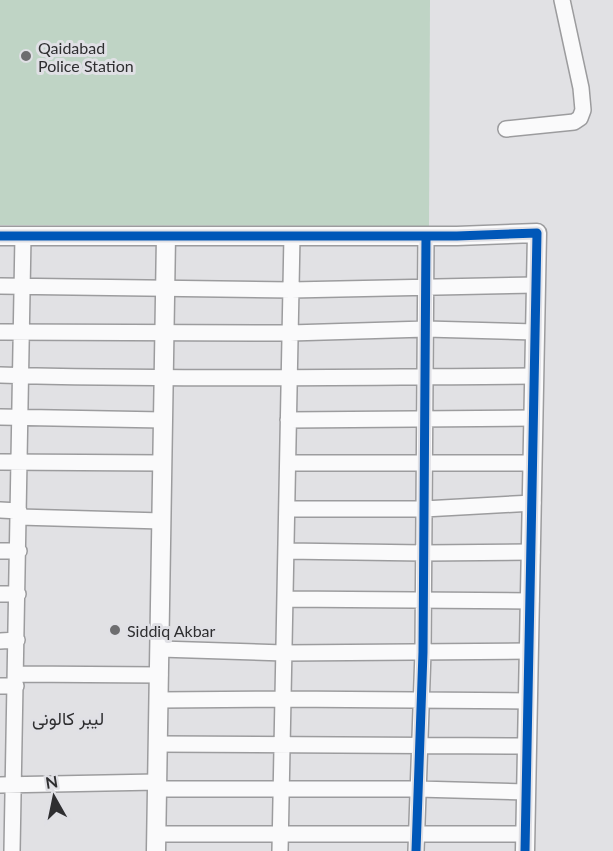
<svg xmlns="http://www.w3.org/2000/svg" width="613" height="851" viewBox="0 0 613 851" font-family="Lato,Vazirmatn,sans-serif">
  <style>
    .green { fill: #bfd4c5 }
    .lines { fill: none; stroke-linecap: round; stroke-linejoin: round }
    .minor-casing { stroke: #9c9c9e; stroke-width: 18 }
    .tertiary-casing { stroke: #9c9c9e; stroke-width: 21 }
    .minor { stroke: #fafafb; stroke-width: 15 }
    .tertiary { stroke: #fafafb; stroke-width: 18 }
    .cycleway-casing { stroke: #e0e0e5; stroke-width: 13 }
    .cycleway { stroke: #0057b8; stroke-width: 9 }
    .poi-dot { fill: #6d6d6f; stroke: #e0e0e5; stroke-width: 2 }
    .labels { text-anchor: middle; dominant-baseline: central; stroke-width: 6; stroke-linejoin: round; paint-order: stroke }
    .poi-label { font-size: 16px; fill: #2e2e30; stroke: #e0e0e5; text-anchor: start }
    .neighbourhood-label { font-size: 18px; fill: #2e2e30; stroke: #e0e0e5 }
  </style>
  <rect width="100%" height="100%" fill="#e1e1e4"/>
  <path class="green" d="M0,0H430L429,226L0,225Z"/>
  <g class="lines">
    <defs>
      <path id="minor" d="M506,129L574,122L580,118L583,110L581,88L562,0
        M0,286L291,290L536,285
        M0,332L290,333L426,329L535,332
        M0,375C178,380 356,377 535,376
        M0,417L163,420
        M288,420L534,418
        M0,462L163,463
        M288,463H533
        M287,509H424L533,503
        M0,510L19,511
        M19,517L162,521
        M0,551H19
        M286,551L424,553L532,552
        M0,594H18
        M285,599L531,601
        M0,641L17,640
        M160,649L284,653L529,651
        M16,674L160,675
        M0,686H16
        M159,700L284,699L528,701
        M158,744L526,746
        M0,785L157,782
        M157,789H418L526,792
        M157,834H525
        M12,851L23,236
        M280,851L292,236
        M416,851L423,652L426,236"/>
      <path id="tertiary" d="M0,236H457L537,233L525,851
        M156,851L166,236"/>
    </defs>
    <use href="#minor" class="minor-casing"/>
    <use href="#tertiary" class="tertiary-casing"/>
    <use href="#minor" class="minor"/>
    <use href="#tertiary" class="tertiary"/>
    <defs>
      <path id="cycleway" d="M0,236H457L537,233L525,851
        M416,851L423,652L426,236"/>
    </defs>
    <use href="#cycleway" class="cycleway-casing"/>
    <use href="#cycleway" class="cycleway"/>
  </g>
  <g class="poi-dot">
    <circle cx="26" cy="56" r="6"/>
    <circle cx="115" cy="630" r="6"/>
  </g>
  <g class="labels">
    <g class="poi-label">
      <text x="38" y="47">Qaidabad<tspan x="38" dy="18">Police Station</tspan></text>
      <text x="127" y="630">Siddiq Akbar</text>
    </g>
    <g class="neighbourhood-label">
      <text x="68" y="718">لیبر کالونی</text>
    </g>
  </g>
  <g transform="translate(54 797) rotate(351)" stroke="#e0e0e5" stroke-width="4.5" paint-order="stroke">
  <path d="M0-4.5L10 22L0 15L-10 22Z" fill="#2e2e30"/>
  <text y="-9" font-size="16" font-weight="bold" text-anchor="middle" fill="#2e2e30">N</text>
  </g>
</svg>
